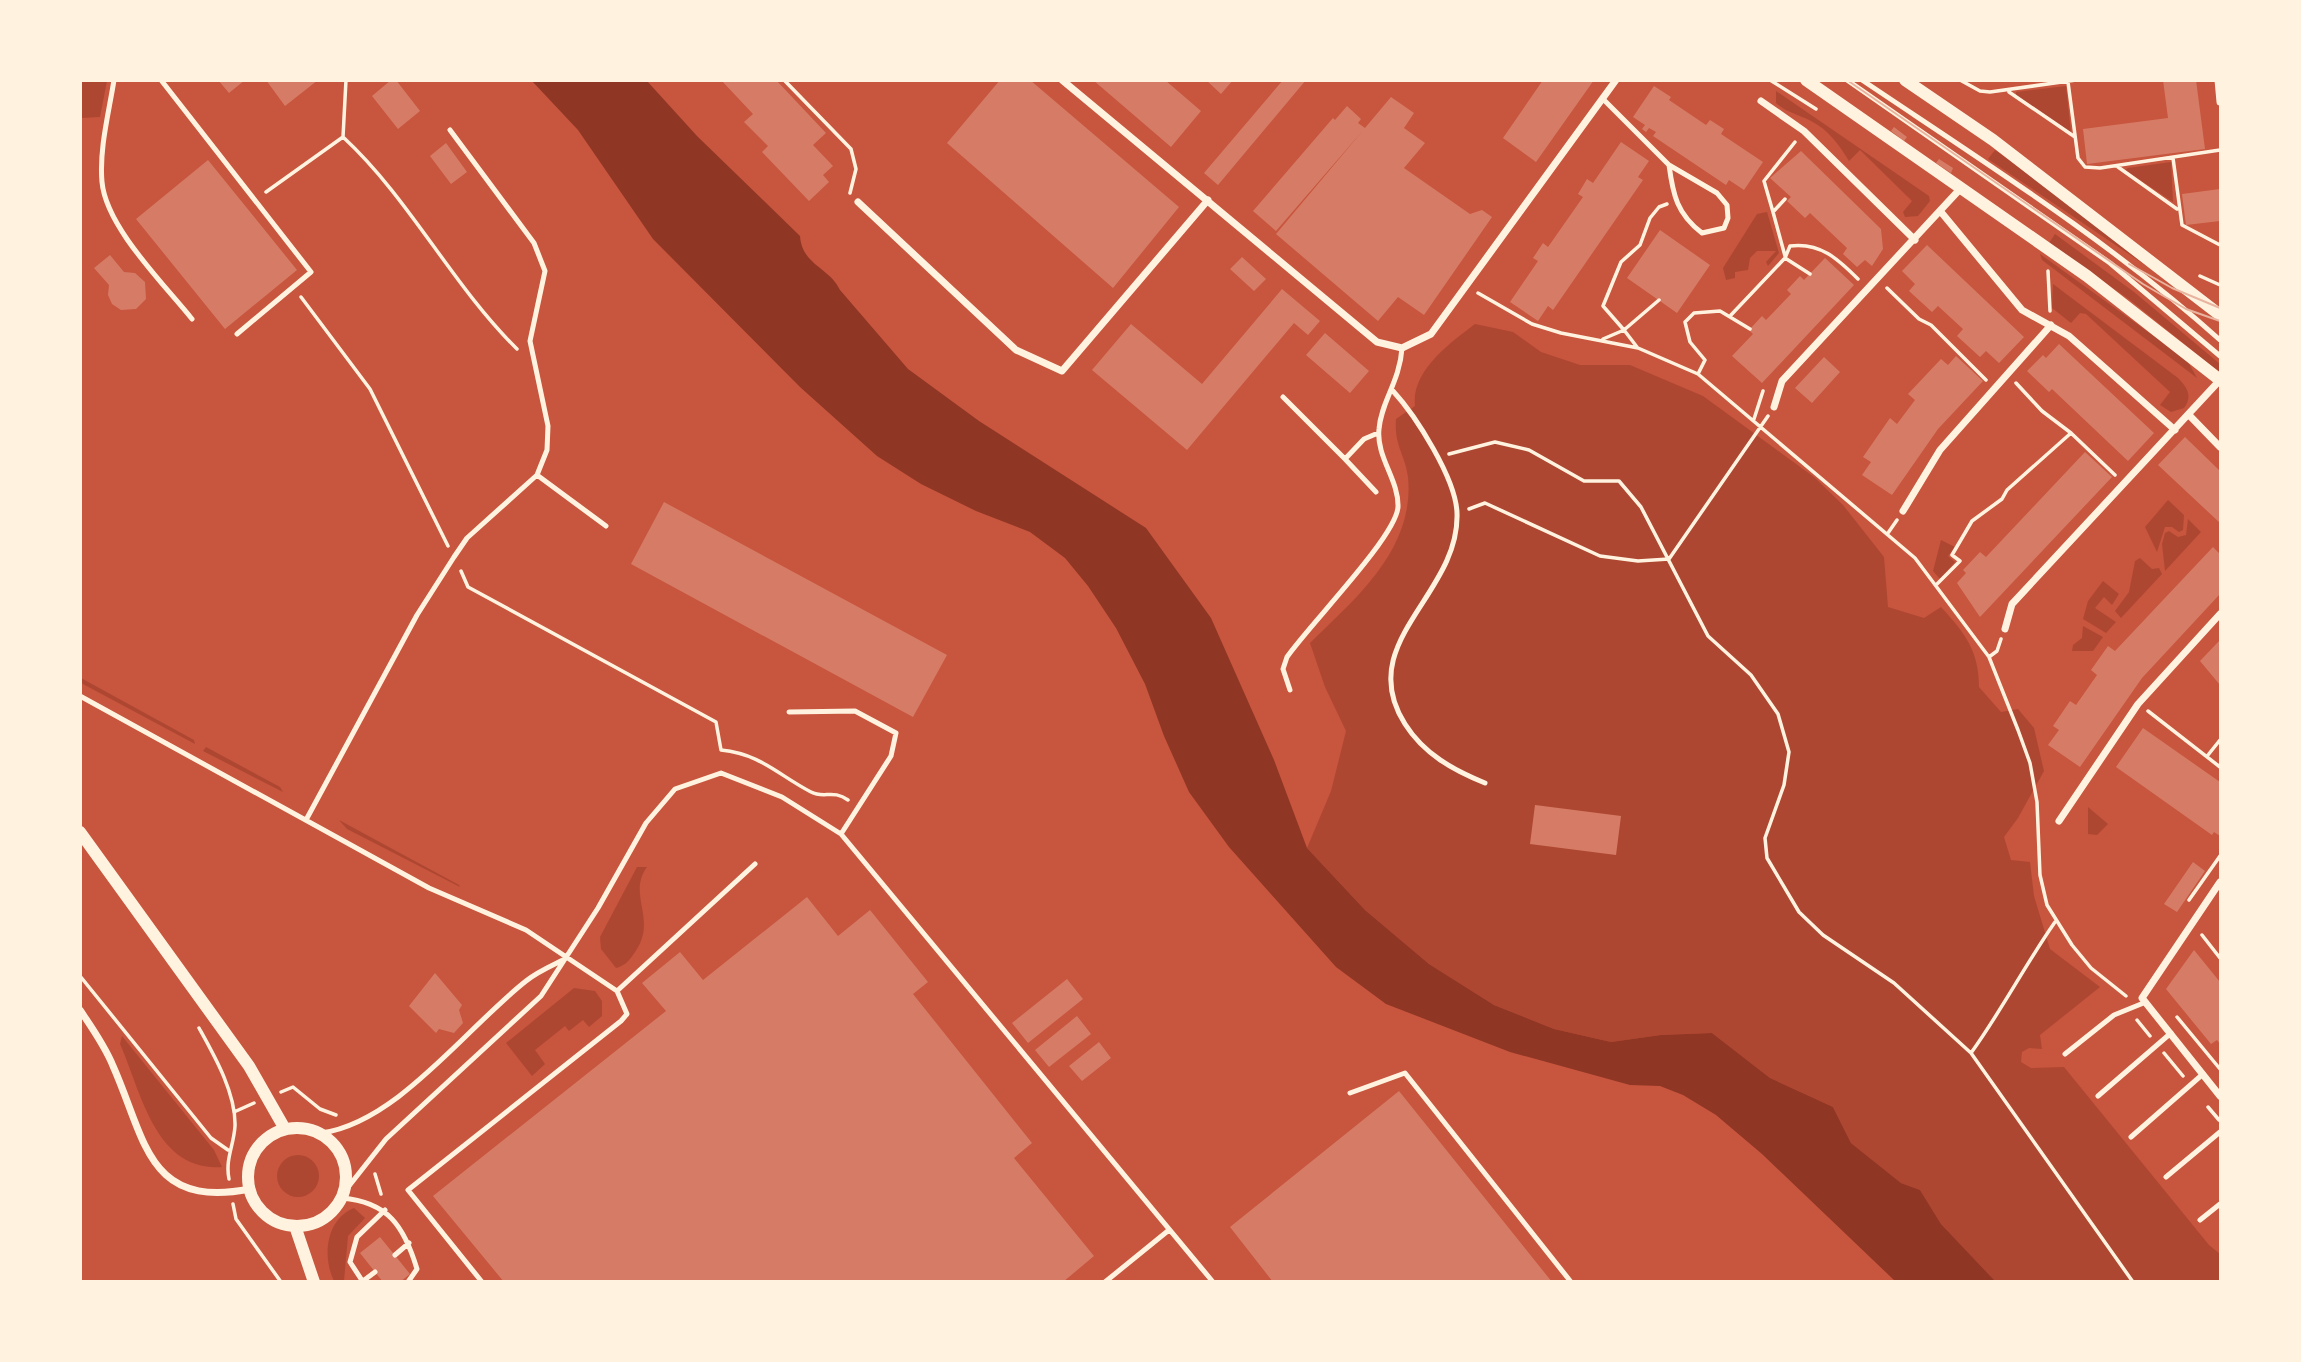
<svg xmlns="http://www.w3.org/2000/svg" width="2301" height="1362" viewBox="0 0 2301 1362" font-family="Poppins,sans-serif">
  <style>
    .green { fill: #ae4732 }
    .water { fill: #8f3625 }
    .building { fill: #d67c66 }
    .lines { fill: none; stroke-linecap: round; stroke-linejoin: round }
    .path { stroke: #fff3e0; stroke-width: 3.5 }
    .service { stroke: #fff3e0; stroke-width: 5 }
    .minor { stroke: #fff3e0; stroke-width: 7 }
    .tertiary { stroke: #fff3e0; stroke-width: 12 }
    .tram { stroke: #e9b49f; stroke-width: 2 }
  </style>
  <rect width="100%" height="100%" fill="#c8553d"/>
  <path class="green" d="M81,80L107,81L100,117L81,118Z
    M2066,86L2071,133L2016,95V92Z
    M1776,91L1929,196L1930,201L1918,216L1905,217L1903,212L1912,201L1860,150L1849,161C1839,145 1829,130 1811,121C1798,114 1787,113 1776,103Z
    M1995,150L2086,214L2148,267L1988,159Z
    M2171,162L2173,202L2125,170L2128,168Z
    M1767,212L1779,253L1768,266L1766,262L1776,251H1757L1750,258L1748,270L1735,272V278L1726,280L1723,268L1757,214Z
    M2055,234L2134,292L2220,364V373L2130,300L2049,243Z
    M2040,254L2187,360L2197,378L2042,260Z
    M2053,284L2178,378C2187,387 2193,396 2184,408L2171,412L2160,405L2170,392L2086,314L2080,313L2071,323L2052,308Z
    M1475,324L1513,332L1541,352L1580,365H1630L1703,396L1814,477L1843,505L1884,557L1888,607L1924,618L1941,607C1965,633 1979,651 1979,687L2001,712L2018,709L2034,728L2044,771L2018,818L2004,837L2011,860L2030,862L2034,896L2050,949L2100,987L2040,1035L2042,1049L2029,1048L2022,1052L2021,1062L2031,1068L2064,1067L2209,1245L2220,1254V1281H1995L1941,1224L1920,1190L1901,1183L1851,1143L1833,1107L1770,1078L1712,1033L1661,1035L1611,1042L1554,1029L1494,1005L1429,964L1365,910L1307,848L1331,791L1346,731L1325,687L1310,643C1356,598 1415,549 1408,477C1405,454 1394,446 1396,419L1415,406C1411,371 1450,343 1475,324Z
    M2168,500L2184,515L2183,530L2179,532L2172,527H2165L2157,552L2145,527Z
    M2188,519L2201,532L2165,571L2162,544L2165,533L2169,531L2178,537L2186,535Z
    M1941,540L1955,547L1948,556L1955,562L1940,579L1933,571Z
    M2140,558L2152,569L2159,568L2162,574L2121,618L2115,611L2129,592L2135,561Z
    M2103,581L2119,594L2112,605L2104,597L2095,608L2116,622L2106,633L2083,619L2088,601Z
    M2083,626L2103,637L2093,651H2072L2073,645L2082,638Z
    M81,678L194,740L195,744L81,683Z
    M206,747L280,787L283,792L203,751Z
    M2088,807L2108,824L2097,835L2088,834Z
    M339,820L459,885L460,887L347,829Z
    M637,867H647C626,896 660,920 633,955C628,962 624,966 616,968L601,949L600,937Z
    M574,988L595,991L602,1001V1016L589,1027L583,1020L569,1031L565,1026L535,1050L545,1064L532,1076L506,1043Z
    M122,1036L214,1150L222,1167C155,1172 141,1091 120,1044Z
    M277 1176a21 21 0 1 1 42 0a21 21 0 1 1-42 0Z
    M354,1208L365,1218L348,1236L344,1281H334C322,1257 326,1219 354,1208Z"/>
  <path class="water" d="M532,81H647L697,136L800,236C802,265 829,267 840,290L908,369L979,421L1146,528L1211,618L1274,760L1307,848L1365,910L1429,964L1494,1005L1554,1029L1611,1042L1661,1035L1712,1033L1770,1078L1833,1107L1851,1143L1901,1183L1920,1190L1941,1224L1995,1281H1895L1762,1154L1716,1115L1683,1095L1660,1086L1630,1085L1510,1052L1386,1004L1336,967L1229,847L1189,792L1164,736L1145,684L1116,628L1088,586L1065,558L1030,532L976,511L921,484L877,456L800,387L653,239L578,130Z"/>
  <path class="building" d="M218,80H245L229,93Z
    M266,80H318L285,106Z
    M391,80H396L420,111L398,129L372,96Z
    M721,80H776L826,133L813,145L833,166L823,175L829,182L809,201L762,152L768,146L744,122L753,114Z
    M1000,80H1030L1179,207L1113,288L947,143Z
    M1093,80H1165L1201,111L1171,147Z
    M1206,80H1233L1221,94Z
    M1283,80H1306L1218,185L1204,173Z
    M1543,80H1594L1536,162L1503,138Z
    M2163,80H2196L2205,149L2087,164L2083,129L2168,118Z
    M1654,86L1671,97L1669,100L1706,125L1710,120L1724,129L1721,134L1763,162L1744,190L1729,180L1726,185L1653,136L1656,132L1649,128L1646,132L1642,129L1645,125L1633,117Z
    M1391,97L1414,113L1404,128L1425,143L1404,168L1470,214L1482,210L1492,217L1424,315L1398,297L1378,321L1276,234Z
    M1347,106L1361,119L1358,123L1365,128L1276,231L1253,211L1333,118L1335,120Z
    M1894,127L1907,137L1904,141L1891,131Z
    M1621,142L1649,161L1638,177L1643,180L1553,310L1548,306L1538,321L1510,302L1538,261L1533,258L1543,243L1548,247L1583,197L1578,194L1587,179L1593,183Z
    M446,143L467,172L451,184L430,156Z
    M1801,151L1881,229L1883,249L1872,266L1865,260L1857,267L1843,254L1847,248L1810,213L1805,218L1787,201L1791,197L1770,178Z
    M1939,159L1953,168L1951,173L1936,163Z
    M208,160L297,270L225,329L136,219Z
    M2220,189V221L2186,225L2182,194Z
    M1660,230L1710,265L1677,313L1627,278Z
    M1927,245L2024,337L1999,363L1986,351L1980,357L1957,336L1963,329L1938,306L1932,312L1909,291L1915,284L1902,271Z
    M110,255L124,272L135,273L145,282L146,299L136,309L121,310L112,304L108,295L109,285L94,268Z
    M1242,257L1266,279L1254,291L1230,269Z
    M1825,258L1854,285L1762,383L1732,356L1753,334L1749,330L1762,316L1766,320L1791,294L1787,290L1800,276L1804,280Z
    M1282,289L1320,321L1308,335L1294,323L1187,450L1092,370L1131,324L1202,384Z
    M1325,333L1369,371L1350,393L1306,355Z
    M2059,344L2154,433L2128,461L2052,389L2049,392L2027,371L2043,355L2046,358Z
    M1956,356L1983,381L1938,429L1892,495L1862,475L1871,462L1863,457L1890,418L1897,424L1915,400L1908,394L1941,359L1948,365Z
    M1824,357L1840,372L1812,403L1795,388Z
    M2185,437L2220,471V523L2158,465Z
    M2085,452L2112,477L1980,617L1957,583L1966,573L1963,570L1980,552L1986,557Z
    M664,502L947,655L913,717L631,564Z
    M2213,547L2220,554V594L2142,678L2080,767L2048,745L2059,730L2053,726L2070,701L2076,705L2097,675L2091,670L2108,646L2115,651Z
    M2220,640V685L2200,661Z
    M2143,728L2220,782V836L2214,832L2212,835L2116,767Z
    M1535,805L1621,816L1616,855L1530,844Z
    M2193,862L2205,871L2177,912L2164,904Z
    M807,897L838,936L870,910L928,982L913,994L1032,1143L1014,1158L1094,1256L1063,1282H504L433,1196L666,1011L642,983L680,952L703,980Z
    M2194,950L2220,982V1044L2217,1040L2211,1044L2166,989Z
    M435,973L462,1005L459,1010L463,1023L454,1033L439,1029L436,1033L409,1006Z
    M1067,979L1083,999L1028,1043L1012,1023Z
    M1077,1016L1091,1034L1049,1067L1035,1050Z
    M1099,1042L1111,1058L1082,1081L1069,1066Z
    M1399,1091L1552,1282H1273L1230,1227Z
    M380,1237L410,1274L400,1282H383L360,1253Z"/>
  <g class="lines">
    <path class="path" d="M784,80L851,149L856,169L850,193
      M1770,80L1816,109
      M1960,80L1980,91L1990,92L2076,80
      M2068,82L2078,158L2085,167L2100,168L2220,150
      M2009,92L2075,137
      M343,137C410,199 452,285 517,349
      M2173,158L2182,225L2220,245
      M2118,167L2177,209
      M266,192L343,137L346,80
      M1773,212L1764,181L1795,142
      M1785,256L1773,212L1785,199
      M1785,258L1790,246C1820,242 1838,259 1858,279
      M2048,271L2050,311
      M2200,276L2220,285
      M1887,288L1919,319L1931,325L1986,380
      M1478,293L1532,324L1561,333L1638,348L1698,374L1915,558L1989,657L2018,730L2030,763L2037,802L2040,875L2047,905L2072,945L2091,968L2126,996
      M301,297L370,389L448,546
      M1731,315L1785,258L1810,274
      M1603,339L1624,330L1603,306L1621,262L1640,245L1650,218L1659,207L1667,204
      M1637,347L1624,330L1659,300
      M1698,374L1705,360L1690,342L1685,322L1694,313L1720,311L1750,329
      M1754,419L1763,391
      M2071,433L2115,475
      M1449,454L1495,442L1529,450L1584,481H1619L1641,507L1708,636L1751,675L1778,714L1789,752L1784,785L1765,838L1767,858L1799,912L1823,935L1894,983L1971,1053L2133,1282
      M1469,509L1485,503L1600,556L1638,561L1669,559L1768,416
      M1888,533L1897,520
      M461,571L468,587L716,722L721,750C761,754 778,775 811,792C824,799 833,789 848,800
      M1936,585L1960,561L1952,555L1972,521L2002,499L2007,490L2071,433L2042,411L2016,383
      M1989,657L1997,651L2001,639
      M2148,711L2220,767
      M2208,755L2220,740
      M2189,900L2220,856
      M2202,935L2220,958
      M80,976L211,1138L228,1150
      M2177,1017L2220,1069
      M2137,1020L2150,1036
      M199,1028C214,1055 236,1093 235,1126C234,1145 225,1159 229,1179
      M1971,1053C2002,1010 2025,965 2055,922
      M2164,1053L2183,1076
      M281,1092L293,1087L320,1109L336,1115
      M2208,1107L2219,1120
      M234,1112L254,1103
      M375,1174L381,1194
      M233,1204L236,1219L281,1282"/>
    <path class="service" d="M114,80C109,112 99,149 102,182C106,227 164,284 192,319
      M161,80L311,272L237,334
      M1847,80L2110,263L2220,356
      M1862,80C1984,162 2111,242 2220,340
      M1602,98L1669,165L1717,193L1727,205L1728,218L1724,228L1702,233C1677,214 1673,195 1669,165
      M450,130L534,243L545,271L530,341L548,426L547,450L537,475
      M1393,391C1416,416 1456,479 1457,513C1460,595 1353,642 1405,724C1424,754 1453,770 1485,783
      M1283,397L1345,459L1364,439L1378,433
      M1345,459L1376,492
      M1290,690L1283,669L1287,657C1309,625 1396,537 1398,507C1399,480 1376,457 1379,429C1381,402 1400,381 1402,348
      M80,696L429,888L526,930L617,991L627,1014L621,1021L408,1190L482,1282
      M789,712L855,711L896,733L891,756L841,834
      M306,820L417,615L454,557L467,538L537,475L606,526
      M617,991L755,864
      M2065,1054L2114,1015L2146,1002
      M1350,1093L1405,1073L1571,1282
      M2098,1096L2171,1033
      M321,1133C397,1123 467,1027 526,981C537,972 551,966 563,960
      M2131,1137L2203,1074
      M2166,1177L2220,1132
      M345,1191L386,1139L541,996L598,908L646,823L675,789L721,773L782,797L841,834L1213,1282
      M342,1198C388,1202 404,1226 417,1269L408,1282
      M2200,1220L2220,1204
      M395,1255L409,1243
      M363,1281L375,1272
      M363,1282L350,1262L357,1237L385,1210
      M1105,1282L1169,1230"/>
    <path class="minor" d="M1062,80L1377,342L1402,348L1431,334L1616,80
      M2218,80L2220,102
      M1761,101L1804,131L1915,240
      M858,202L1016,350L1062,371L1208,200
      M1941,212L2022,310L2069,336L2175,430
      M1774,407L1782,381L1961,188
      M2189,415L2220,447
      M1903,511L1940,450L2051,325
      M2005,629L2012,604L2220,380
      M2059,821L2138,704L2220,614
      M2220,882L2142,998L2220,1096
      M80,1010C92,1028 105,1046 113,1066C146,1140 147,1209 250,1189"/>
    <path class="tertiary" d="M1806,80L2087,276L2220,380
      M1905,80L1993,140L2220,315
      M80,832L249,1066L285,1129
      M248 1177a49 49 0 1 1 98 0a49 49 0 1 1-98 0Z
      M295,1226L314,1282"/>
    <path class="tram" d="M1847,80L2143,284L2186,309L2220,321
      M2129,264L2172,288L2220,308"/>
  </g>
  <rect width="2301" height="1362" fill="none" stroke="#fff3e0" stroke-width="164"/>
</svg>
